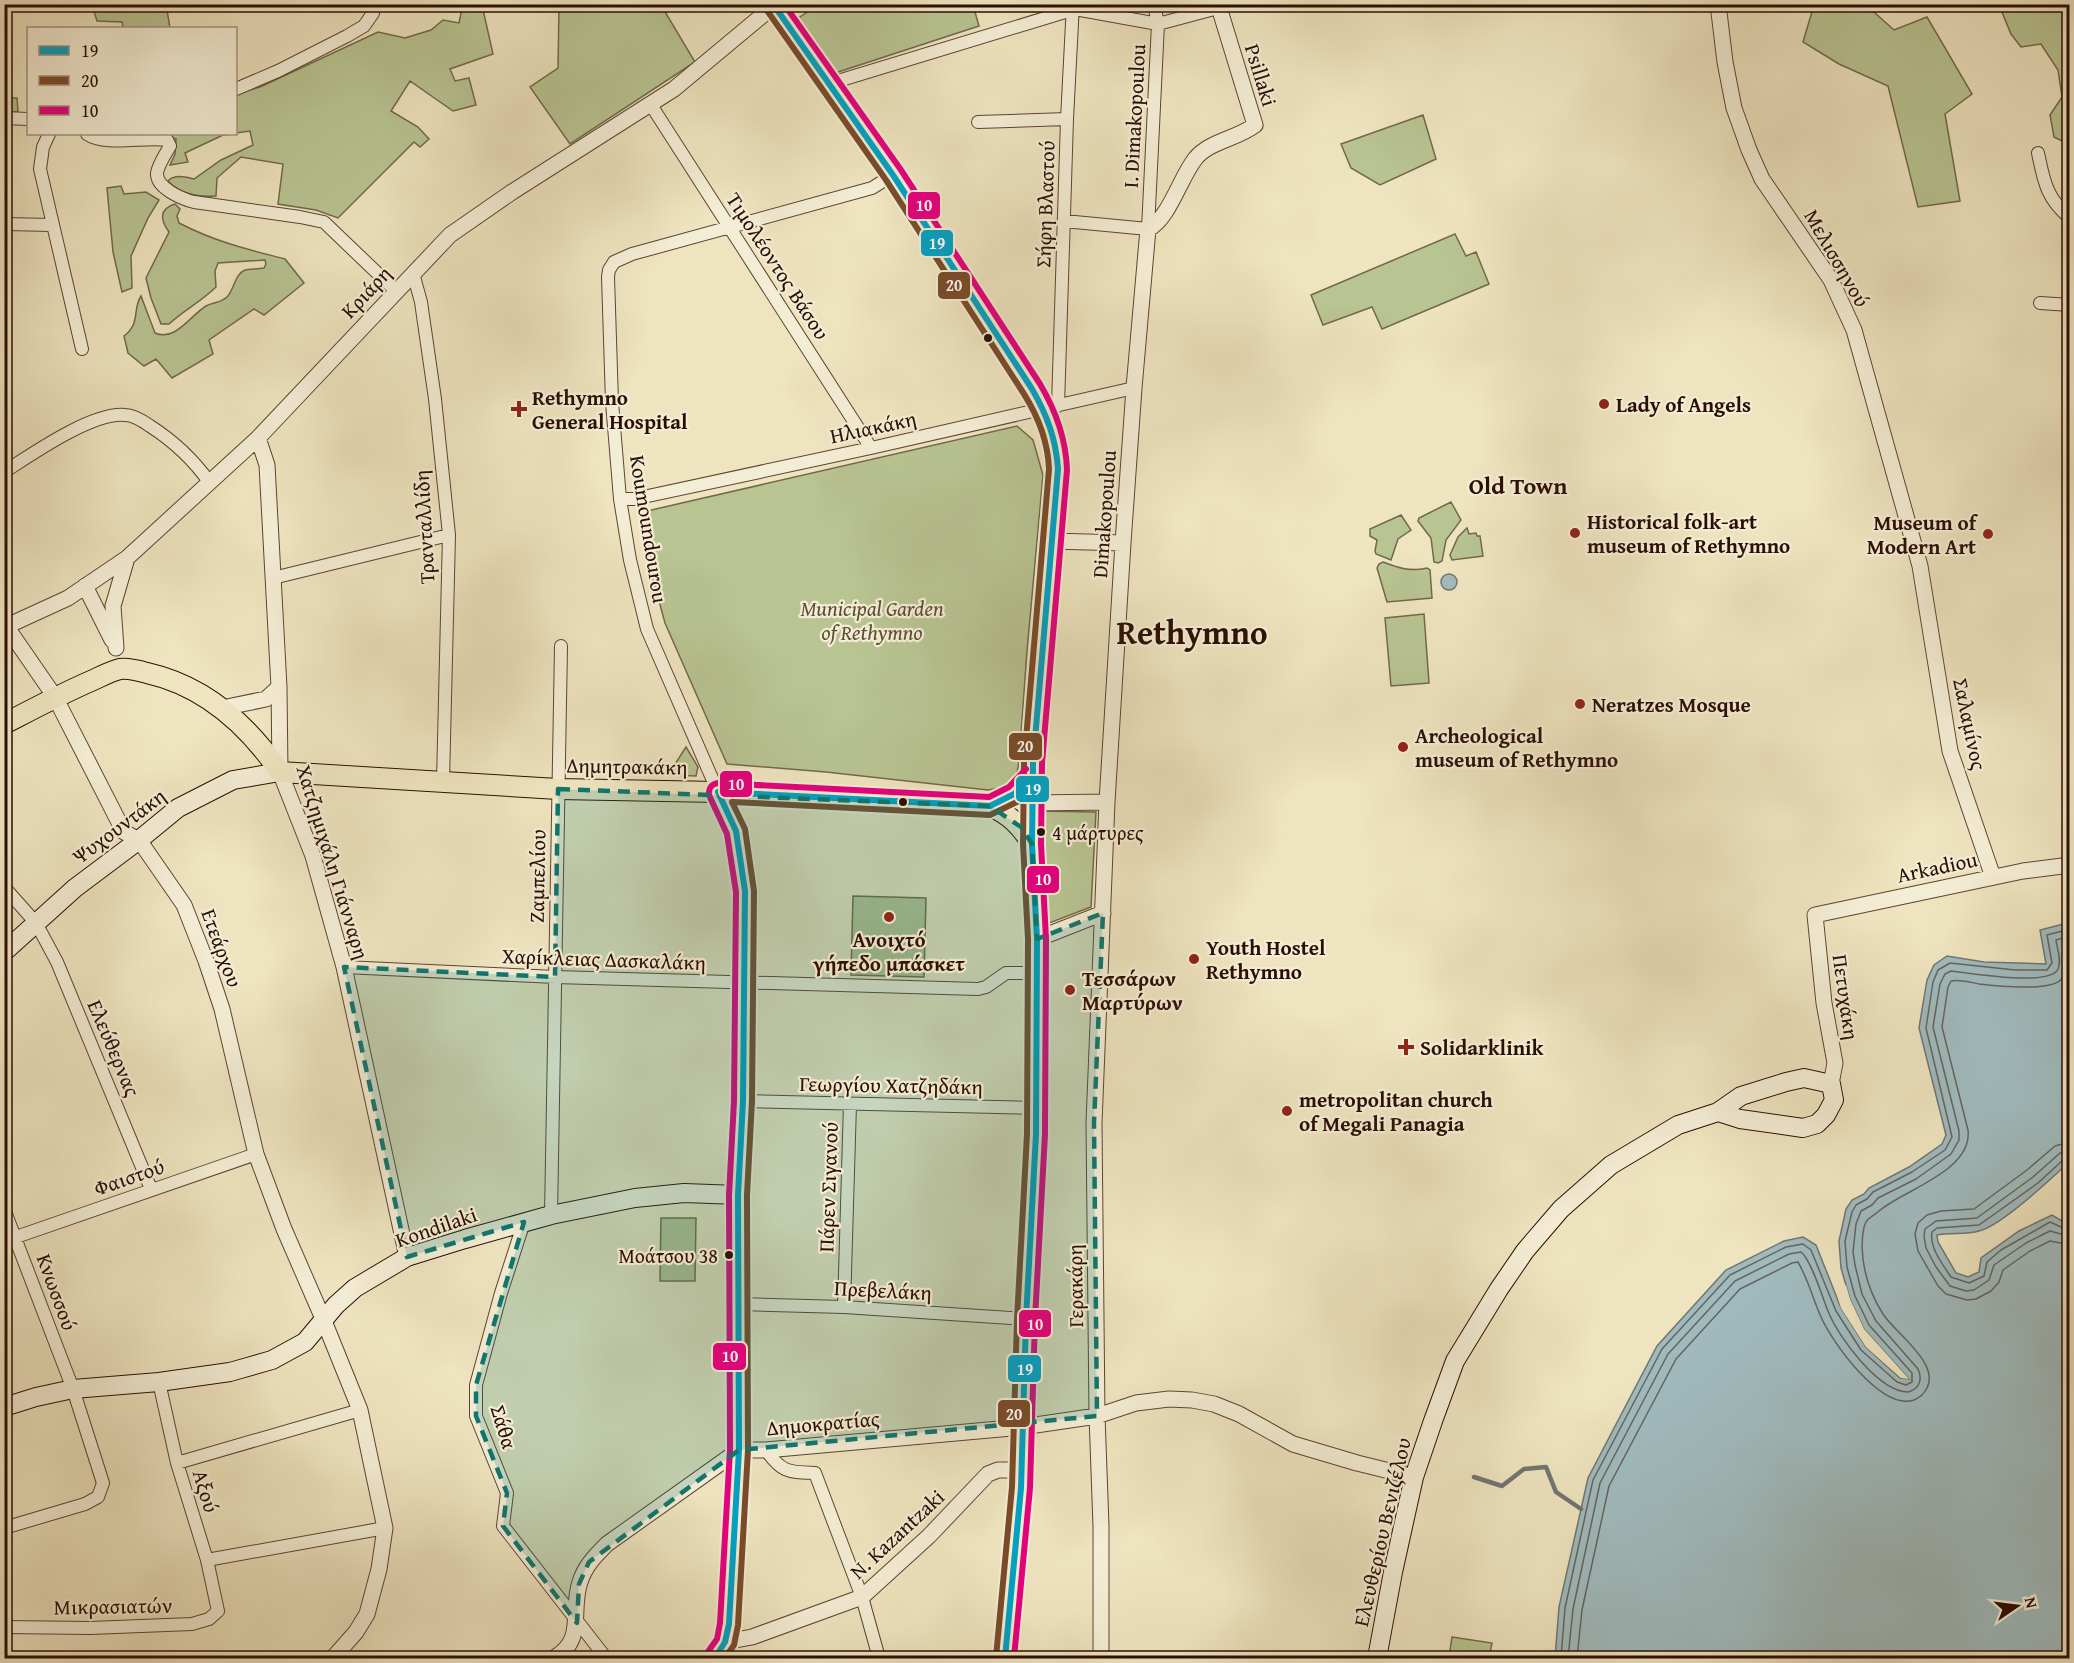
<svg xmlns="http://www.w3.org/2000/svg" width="2074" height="1663" viewBox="0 0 2074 1663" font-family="'Gentium Book Plus',serif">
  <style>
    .green { fill: #b8c492; stroke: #72694a; stroke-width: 1.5 }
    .water { fill: #a0bbbe; stroke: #717673; stroke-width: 1.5 }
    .pier { fill: #eee4bf }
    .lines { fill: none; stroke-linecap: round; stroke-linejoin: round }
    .shore { stroke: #666460; stroke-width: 1.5 }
    .stream { stroke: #717673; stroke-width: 4.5 }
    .minor-casing { stroke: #5c4432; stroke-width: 14 }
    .tertiary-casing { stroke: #5c4432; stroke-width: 17 }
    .secondary-casing { stroke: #2b0e03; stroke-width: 20 }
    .primary-casing { stroke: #2b0e03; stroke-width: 22 }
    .minor { stroke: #f4edd5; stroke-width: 12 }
    .tertiary { stroke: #f4edd5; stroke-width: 15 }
    .secondary { stroke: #f4edd5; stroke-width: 18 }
    .primary { stroke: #eee4bf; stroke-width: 20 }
    .bus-1-casing { stroke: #f4edd5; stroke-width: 10 }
    .bus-2-casing { stroke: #f4edd5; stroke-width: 10 }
    .bus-3-casing { stroke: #f4edd5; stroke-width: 10 }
    .bus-1 { stroke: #02a1c4; stroke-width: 6 }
    .bus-2 { stroke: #7a4b2a; stroke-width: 6 }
    .bus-3 { stroke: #e5007d; stroke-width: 6 }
    .marked { fill: #0f766e; fill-opacity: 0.2; stroke: #0f766e; stroke-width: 4.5; stroke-dasharray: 12 8; stroke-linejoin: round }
    .bus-dot { fill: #2b0e03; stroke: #f4edd5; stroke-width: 2 }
    .poi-dot { fill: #8f2418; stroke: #f4edd5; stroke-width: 2 }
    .labels { text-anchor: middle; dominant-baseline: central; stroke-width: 4.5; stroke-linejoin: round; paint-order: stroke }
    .bus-label { font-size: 20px; fill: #2b0e03; stroke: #f4edd5; text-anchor: start }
    .street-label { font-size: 21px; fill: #2b0e03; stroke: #f4edd5 }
    .poi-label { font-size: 21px; font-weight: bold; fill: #2b0e03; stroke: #f4edd5; text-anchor: start }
    .park-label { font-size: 21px; font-style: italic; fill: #5c4e35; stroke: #f4edd5 }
    .quarter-label { font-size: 24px; font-weight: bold; fill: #2b0e03; stroke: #f4edd5 }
    .town-label { font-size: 33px; font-weight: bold; fill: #2b0e03; stroke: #f4edd5 }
    .line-badge { stroke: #f4edd5; stroke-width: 2 }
    .badge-label { font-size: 16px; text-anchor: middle; font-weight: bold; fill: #fff }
  </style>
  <rect width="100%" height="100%" fill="#eee4bf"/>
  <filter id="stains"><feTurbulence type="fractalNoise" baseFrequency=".00333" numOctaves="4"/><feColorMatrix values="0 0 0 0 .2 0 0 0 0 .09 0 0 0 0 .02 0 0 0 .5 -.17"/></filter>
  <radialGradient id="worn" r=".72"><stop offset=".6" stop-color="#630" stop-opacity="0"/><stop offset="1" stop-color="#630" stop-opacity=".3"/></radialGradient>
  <path class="green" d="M92,5V4L188,5L167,10L170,28H123L122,22L97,21Z
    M457,5H482L493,54L450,69L455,81L469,78L476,105L453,111L410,81L391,111L418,127L429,139L420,147L414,142L338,218L316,210L278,204L283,164L241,157L217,178L216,196C198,197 180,195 168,181C175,174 185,177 194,179L221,160L253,145L250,131L236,133V94L260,87L378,32L405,38L431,30L443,20L459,23L461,13Z
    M559,5H661L695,62L570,144L530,87L558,68Z
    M973,5L979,26L835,73L797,19L813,8L811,5Z
    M1814,5H1866L1894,30L1927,17L1972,94L1945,114L1960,201L1918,207L1888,86L1839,64L1803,42Z
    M1999,5H2069V142L2066,143L2054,137L2050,115L2062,97L2058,70L2041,44L2021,47L2011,34Z
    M5,98H17L18,112H5Z
    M1423,115L1436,159L1380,185L1351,168L1341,144Z
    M159,134H234L223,135L185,153L188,162L170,165L175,154L176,139Z
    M121,186L124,194L146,192L159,200L148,218L131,256L132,288L122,292L113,252L107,188Z
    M175,204L180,209L177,216L179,223C216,242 246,249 285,259L304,283L264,315L254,309L209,340L213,354L172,378L156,359L144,366L128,353L124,336C141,323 132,310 141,296L155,333C175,342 190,316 206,306C213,302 221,303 227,297C234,290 235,274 245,270C250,269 258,269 264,268L266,264L265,260L218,263L215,271L216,287C202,301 184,310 169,324H161L151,298L146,278L169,232C161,221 158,209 175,204Z
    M1455,234L1466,256L1476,252L1489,284L1382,329L1372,307L1323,325L1311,295Z
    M1017,426L1033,440L1043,475L1027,651L1019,762L1016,779L1001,788L988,790L826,772L727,764L665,623L647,557V511Z
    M1451,502L1461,520L1446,540L1442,561L1438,563L1434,562L1431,538L1418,521L1419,518Z
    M1401,515L1411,530L1398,539L1391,560L1376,554L1375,551L1377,540L1370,536V529Z
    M1467,528L1469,534L1476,533L1477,536H1480L1483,556L1452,560L1450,555L1458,537Z
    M1383,562C1399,568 1410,572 1427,568L1430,570L1432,598L1387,602L1377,568L1379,564Z
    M1424,614L1429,683L1391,686L1385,618Z
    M686,747L698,767L696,776L668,775Z
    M1036,811L1096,812L1091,907L1044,925Z
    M853,896L926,898L924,977L851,975Z
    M661,1218H696L695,1281H660Z
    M1452,1637L1492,1643L1489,1658L1449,1657Z"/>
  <path class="water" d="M1441 582a8 8 0 1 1 16 0a8 8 0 1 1-16 0Z
    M2067,923L2069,924V1162C2052,1178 2000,1226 1979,1231C1966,1235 1950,1232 1937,1235L1938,1242L1956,1273L1968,1277L1979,1272L1981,1258L2019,1231L2052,1215L2062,1221L2069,1216V1658H1555L1559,1607L1588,1478L1657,1346L1726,1270L1784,1241L1803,1237L1816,1245L1841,1308L1866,1347L1900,1378L1909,1379L1864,1329L1850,1299L1841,1268L1839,1241L1846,1209L1852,1200L1864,1194L1869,1188L1909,1167L1942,1144L1946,1135L1919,1028L1927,980L1934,965L1947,956L1984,962L2046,964L2040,930Z"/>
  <path class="pier" d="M1846,1285L1850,1299L1864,1329L1909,1379L1901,1378L1866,1347L1841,1308L1835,1288L1839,1290L1844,1307L1868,1345L1901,1375L1862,1330L1847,1300L1843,1287Z"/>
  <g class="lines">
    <path class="shore" d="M2070,1142L2055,1146L2027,1170L1974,1209L1941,1211L1927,1215L1918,1223L1915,1234L1918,1251L1938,1286L1946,1294L1967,1300L1976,1299L1991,1291L1999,1282L2003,1270L2030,1251L2050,1241L2060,1243L2070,1242
      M2070,1151L2060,1153L2033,1177L1977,1218L1936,1221L1925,1229L1924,1236L1926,1248L1936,1267L1950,1286L1966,1291L1974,1290L1989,1280L1994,1265L2026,1243L2050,1231L2061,1234L2070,1232
      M2070,1159L2063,1160L2038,1183L1979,1225L1937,1228L1932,1232C1929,1247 1943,1265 1951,1277L1969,1283L1984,1276L1987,1262L2001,1250L2050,1222L2061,1227L2070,1223
      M1561,1658L1565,1608L1593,1480L1662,1349L1730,1275L1786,1247L1803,1244L1811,1250L1836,1311L1861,1350L1897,1382L1906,1385L1912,1382V1373L1869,1325L1855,1296L1847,1267L1845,1241L1852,1212L1856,1205L1867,1199L1873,1192L1912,1172L1945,1150L1952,1137L1926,1028L1933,982L1938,970L1950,963L2015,970H2047L2052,963L2047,935L2070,929
      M1568,1658L1573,1609L1600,1483L1668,1354L1735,1281L1789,1254L1801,1252C1811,1259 1823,1299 1828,1311C1838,1337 1879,1392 1908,1392C1919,1389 1923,1380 1918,1369L1876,1321L1862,1294L1855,1265L1853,1252L1856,1224L1861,1211L1872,1205L1878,1198L1916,1179L1951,1154L1959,1140V1131L1933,1027L1940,984L1945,974L1951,971C1970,973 2050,987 2058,969C2062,960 2057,949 2056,940L2070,936
      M1577,1658L1582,1610L1609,1486L1676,1359L1740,1289L1792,1263L1798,1262C1808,1279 1813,1299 1821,1317C1832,1342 1881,1411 1914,1400C1919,1398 1924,1394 1927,1388C1940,1363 1895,1333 1883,1314C1867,1289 1858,1256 1864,1227C1867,1217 1871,1218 1879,1211C1903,1190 1973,1171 1968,1130L1942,1027L1948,987L1951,981C1960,979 1970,982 1979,984C1994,986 2010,987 2026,987C2057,987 2072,983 2066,948L2070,945"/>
    <path class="stream" d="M1474,1477L1502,1486L1524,1469L1546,1467L1556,1492L1581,1509"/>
    <defs>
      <path id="minor" d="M828,84L1075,9L1158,24L1218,8
        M236,89L278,71L347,36L364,26L373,13L372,4
        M651,105L871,448
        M4,118L28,119
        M978,122L1067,119
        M49,134L43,147L40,169L82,349
        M87,134C106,147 146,136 167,140L170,146C166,153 158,165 157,173C156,188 182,199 194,202L300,217L324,222L396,291
        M2038,153C2044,181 2046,198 2070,218
        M1064,221L1148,229L1158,24L1154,4
        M4,224L53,225
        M413,273L421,302L435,399L449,535L443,781
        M2040,303L2070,305
        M1058,406L1067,119L1073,4
        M4,472C32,454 92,412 125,415C134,415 143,421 150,426C175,442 193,459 210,483
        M620,499H634L871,448L1134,388
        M273,578L449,535
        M718,792L647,629L630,560L620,499L612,402L608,277L609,270L614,262L632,254L872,188L893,175
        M4,887L36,923L57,962L151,1189
        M344,967L555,977L978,989L986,987L1006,973H1037
        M743,1101L1037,1108
        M4,1209L73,1389L103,1483L98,1497L85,1504L4,1528
        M551,1215L561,646
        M524,1222L501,1293L476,1385V1416L507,1493L503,1526L606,1658
        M16,1237L256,1154
        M739,1304L844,1307L1026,1319
        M844,1307L850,1104
        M766,1450C782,1473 789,1472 815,1473L862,1597L879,1658
        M177,1463L360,1410
        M207,1560L385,1528
        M4,1627L90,1628L192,1624L209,1619L218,1611L207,1560L177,1463L159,1382"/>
      <path id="tertiary" d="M1718,4L1725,62L1734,108L1749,150L1762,179L1831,280L1854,330L1920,566L1950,751L1993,877
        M258,438L267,465L279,687L280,772L313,856L344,967L407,1257
        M1051,541L1123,543
        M85,586L112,640
        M4,623L55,697L124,832L139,840L184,905L206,961L222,1009L256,1154L284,1229L324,1321L360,1410L385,1528L379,1569L367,1614L356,1632L333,1658
        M7,626L68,598L127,558L258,438L450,235L512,192L674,89L776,4
        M116,648L113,606L127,558
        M222,708L266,699L279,687
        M1032,803L1107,802
        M1037,939L1103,913
        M1831,1084L1835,1063L1824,1003L1815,915L2023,871L2070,865
        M725,1642L752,1637L862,1597L929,1536L988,1474L998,1470H1021
        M554,1658C586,1640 570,1611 580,1582C585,1566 595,1556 607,1544L739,1450H766L1022,1427L1097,1416L1136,1403L1169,1399L1192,1400L1214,1404L1239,1414L1293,1444L1357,1463L1414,1477
        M1101,1658V1526L1097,1416L1094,1123L1107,802L1123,543L1134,388L1148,229C1169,219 1180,178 1195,159C1209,141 1237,139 1255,125L1218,4"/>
      <path id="secondary" d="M4,952L75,888L139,840L178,808L233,780L280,772
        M4,1407L36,1397L73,1389L159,1382L230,1372L272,1360L305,1342L336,1305L355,1288L407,1257L465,1239L551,1215L635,1198L684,1193L738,1195
        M1377,1658L1393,1572L1414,1477L1433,1421L1455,1361L1499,1289L1525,1251L1561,1209L1611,1165L1678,1125L1718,1112L1741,1096L1786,1082L1804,1078L1831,1084L1834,1100L1826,1115L1817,1124L1803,1128L1740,1119L1718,1112"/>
      <path id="primary" d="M773,4L893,175L1032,389L1044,409L1052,430L1057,449L1058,469L1033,763L1032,844L1037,939L1036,1134L1026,1319L1021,1488L1005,1658
        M4,724C33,709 61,694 91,681C100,677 111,671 120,669C128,668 140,671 147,673C205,686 247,724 280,772L558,789L718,792L990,806C1009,799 1021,791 1033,775
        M990,806C1010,815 1021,826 1032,844
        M715,1658L725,1642L729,1624L739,1450L738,1195L743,1101L745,891L736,831L718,792"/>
    </defs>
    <use href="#minor" class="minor-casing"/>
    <use href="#tertiary" class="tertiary-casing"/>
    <use href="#secondary" class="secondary-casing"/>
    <use href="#primary" class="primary-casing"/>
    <use href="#minor" class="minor"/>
    <use href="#tertiary" class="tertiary"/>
    <use href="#secondary" class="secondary"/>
    <use href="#primary" class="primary"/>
    <defs>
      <path id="bus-1" d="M773,4L893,175L1032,389C1047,415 1056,439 1058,469L1033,763L1032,844L1037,939L1036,1134L1026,1319L1021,1488L1005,1658
        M715,1658L725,1642L729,1624L739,1450L738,1195L743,1101L745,891L736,831L718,792L990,806L1014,794L1033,775"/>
      <path id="bus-2" d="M766,9L886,180L1024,394C1039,418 1048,441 1049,469L1024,763L1023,844L1028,939L1027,1134L1017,1319L1012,1487L996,1657
        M725,1658L734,1645L738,1625L748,1450L747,1195L752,1101L754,891L745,829L732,802L990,815L1019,801L1040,781"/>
      <path id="bus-3" d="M784,4L901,170L1040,384C1056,411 1066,438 1067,470L1042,763L1041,844L1046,939L1045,1134L1035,1319L1030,1488L1014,1658
        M707,1653L717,1639L720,1623L730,1450L729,1195L734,1101L736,892L727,834L709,795C708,788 712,784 718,783L989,797L1009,787L1026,769"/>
    </defs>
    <use href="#bus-1" class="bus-1-casing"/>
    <use href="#bus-2" class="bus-2-casing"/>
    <use href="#bus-3" class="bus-3-casing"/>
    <use href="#bus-1" class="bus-1"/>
    <use href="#bus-2" class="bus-2"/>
    <use href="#bus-3" class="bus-3"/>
  </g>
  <path class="marked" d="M558,789L990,806L1021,827L1032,844L1037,939L1103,913L1094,1123L1097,1416L739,1450L589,1562L579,1584L577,1623L503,1526L507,1493L476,1416V1385L524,1222L407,1257L344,967L555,977Z"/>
  <g class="bus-dot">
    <circle cx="988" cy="338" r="5"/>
    <circle cx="903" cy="802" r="5"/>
    <circle cx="1041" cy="832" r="5"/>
    <circle cx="729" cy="1255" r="5"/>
  </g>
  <g class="poi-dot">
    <circle cx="1604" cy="404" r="6"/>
    <path d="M516 400h6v6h6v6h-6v6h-6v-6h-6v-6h6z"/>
    <circle cx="1575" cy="533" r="6"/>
    <circle cx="1988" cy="534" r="6"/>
    <circle cx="1580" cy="704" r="6"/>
    <circle cx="1403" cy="747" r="6"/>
    <circle cx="889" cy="917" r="6"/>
    <circle cx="1194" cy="959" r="6"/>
    <circle cx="1070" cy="990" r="6"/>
    <path d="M1403 1038h6v6h6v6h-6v6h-6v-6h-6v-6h6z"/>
    <circle cx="1287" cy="1111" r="6"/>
  </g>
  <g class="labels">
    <g class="bus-label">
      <text x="1052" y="832">4 μάρτυρες</text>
      <text x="718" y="1255" text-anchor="end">Μοάτσου 38</text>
    </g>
    <g class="street-label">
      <text transform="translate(1261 75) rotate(73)">Psillaki</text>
      <text transform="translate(1134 116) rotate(-87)">I. Dimakopoulou</text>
      <text transform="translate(1045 204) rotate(-88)">Σήφη Βλαστού</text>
      <text transform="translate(1837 258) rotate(60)">Μελισσηνού</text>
      <text transform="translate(778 266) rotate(57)">Τιμολέοντος Βάσου</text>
      <text transform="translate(366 292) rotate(-47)">Κριάρη</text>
      <text transform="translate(873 427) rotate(-12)">Ηλιακάκη</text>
      <text transform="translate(1104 514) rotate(-86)">Dimakopoulou</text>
      <text transform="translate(424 527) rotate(-93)">Τρανταλλίδη</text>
      <text transform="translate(649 529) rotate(81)">Koumoundourou</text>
      <text transform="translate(1970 724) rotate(78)">Σαλαμίνος</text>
      <text transform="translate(627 766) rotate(1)">Δημητρακάκη</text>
      <text transform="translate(119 826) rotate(-37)">Ψυχουντάκη</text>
      <text transform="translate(333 862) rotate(73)">Χατζημιχάλη Γιάνναρη</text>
      <text transform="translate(1937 867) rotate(-12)">Arkadiou</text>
      <text transform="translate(537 876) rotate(-89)">Ζαμπελίου</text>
      <text transform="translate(222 948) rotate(70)">Ετεάρχου</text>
      <text transform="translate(604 959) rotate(2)">Χαρίκλειας Δασκαλάκη</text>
      <text transform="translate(1846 997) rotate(82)">Πετυχάκη</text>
      <text transform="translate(114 1048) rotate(67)">Ελεύθερνας</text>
      <text transform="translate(891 1085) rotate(1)">Γεωργίου Χατζηδάκη</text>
      <text transform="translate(129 1177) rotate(-19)">Φαιστού</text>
      <text transform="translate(828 1187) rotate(-88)">Πάρεν Σιγανού</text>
      <text transform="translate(436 1227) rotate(-19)">Kondilaki</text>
      <text transform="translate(1075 1286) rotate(-91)">Γερακάρη</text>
      <text transform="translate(883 1290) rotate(3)">Πρεβελάκη</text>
      <text transform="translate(57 1292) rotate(70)">Κνωσσού</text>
      <text transform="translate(823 1423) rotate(-5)">Δημοκρατίας</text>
      <text transform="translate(504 1427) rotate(73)">Σάθα</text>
      <text transform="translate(206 1491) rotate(73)">Αξού</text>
      <text transform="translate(1382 1532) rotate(-77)">Ελευθερίου Βενιζέλου</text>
      <text transform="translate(897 1534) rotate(-43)">N. Kazantzaki</text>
      <text transform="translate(113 1606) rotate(-1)">Μικρασιατών</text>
    </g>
    <g class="poi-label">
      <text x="532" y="397">Rethymno<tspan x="532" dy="24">General Hospital</tspan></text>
      <text x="1616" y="404">Lady of Angels</text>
      <text x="1587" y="521">Historical folk-art<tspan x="1587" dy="24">museum of Rethymno</tspan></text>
      <text x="1976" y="522" text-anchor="end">Museum of<tspan x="1976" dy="24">Modern Art</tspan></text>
      <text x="1592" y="704">Neratzes Mosque</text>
      <text x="1415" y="735">Archeological<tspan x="1415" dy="24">museum of Rethymno</tspan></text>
      <text x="889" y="939" text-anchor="middle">Ανοιχτό<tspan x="889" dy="24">γήπεδο μπάσκετ</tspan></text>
      <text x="1206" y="947">Youth Hostel<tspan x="1206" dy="24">Rethymno</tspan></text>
      <text x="1082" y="978">Τεσσάρων<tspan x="1082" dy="24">Μαρτύρων</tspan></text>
      <text x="1420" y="1047">Solidarklinik</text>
      <text x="1299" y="1099">metropolitan church<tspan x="1299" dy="24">of Megali Panagia</tspan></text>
    </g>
    <g class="park-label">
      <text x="872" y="608">Municipal Garden<tspan x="872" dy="24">of Rethymno</tspan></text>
    </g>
    <g class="quarter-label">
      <text x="1518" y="485">Old Town</text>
    </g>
    <g class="town-label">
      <text x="1192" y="632">Rethymno</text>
    </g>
  </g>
  <g class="line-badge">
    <rect x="907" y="191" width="34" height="29" rx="6" fill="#e5007d"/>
    <rect x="920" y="229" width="34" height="28" rx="6" fill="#02a1c4"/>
    <rect x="937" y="271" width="34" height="29" rx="6" fill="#7a4b2a"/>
    <rect x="1008" y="732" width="35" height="29" rx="6" fill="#7a4b2a"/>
    <rect x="719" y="770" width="34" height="28" rx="6" fill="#e5007d"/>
    <rect x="1015" y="775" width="35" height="28" rx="6" fill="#02a1c4"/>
    <rect x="1026" y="865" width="34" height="29" rx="6" fill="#e5007d"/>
    <rect x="1018" y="1309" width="34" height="29" rx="6" fill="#e5007d"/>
    <rect x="712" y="1342" width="35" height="29" rx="6" fill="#e5007d"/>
    <rect x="1007" y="1354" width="35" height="29" rx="6" fill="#02a1c4"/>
    <rect x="997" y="1399" width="34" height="29" rx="6" fill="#7a4b2a"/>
  </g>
  <g class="badge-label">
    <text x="924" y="211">10</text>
    <text x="937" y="249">19</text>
    <text x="954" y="291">20</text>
    <text x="1025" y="752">20</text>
    <text x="736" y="790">10</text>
    <text x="1033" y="795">19</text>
    <text x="1043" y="885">10</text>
    <text x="1035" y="1330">10</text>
    <text x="730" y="1362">10</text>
    <text x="1025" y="1375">19</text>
    <text x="1014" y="1420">20</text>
  </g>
  <rect width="2074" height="1663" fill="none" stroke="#eee4bf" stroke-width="24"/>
  <rect x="6" y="6" width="2062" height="1651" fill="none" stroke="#2b0e03" stroke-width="3"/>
  <rect x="12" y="12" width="2050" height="1639" fill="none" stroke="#2b0e03" stroke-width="1.5"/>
  <rect x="27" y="27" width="210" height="108" fill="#f4edd5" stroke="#a49481" stroke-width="1.5"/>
  <rect x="39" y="46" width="30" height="9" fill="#02a1c4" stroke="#a49481" stroke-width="1.5"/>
  <text x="81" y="57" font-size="18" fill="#2b0e03">19</text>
  <rect x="39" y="76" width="30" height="9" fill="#7a4b2a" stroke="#a49481" stroke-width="1.5"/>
  <text x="81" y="87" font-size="18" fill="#2b0e03">20</text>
  <rect x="39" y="106" width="30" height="9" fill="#e5007d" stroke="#a49481" stroke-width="1.5"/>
  <text x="81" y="117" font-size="18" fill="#2b0e03">10</text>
  <g transform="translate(2017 1606) rotate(76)" stroke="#f4edd5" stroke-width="4.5" paint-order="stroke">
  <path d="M0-4.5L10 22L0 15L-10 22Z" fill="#2b0e03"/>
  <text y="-9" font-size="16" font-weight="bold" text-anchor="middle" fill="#2b0e03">N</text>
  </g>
  <rect width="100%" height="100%" filter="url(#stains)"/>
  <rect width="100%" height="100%" fill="url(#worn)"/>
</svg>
